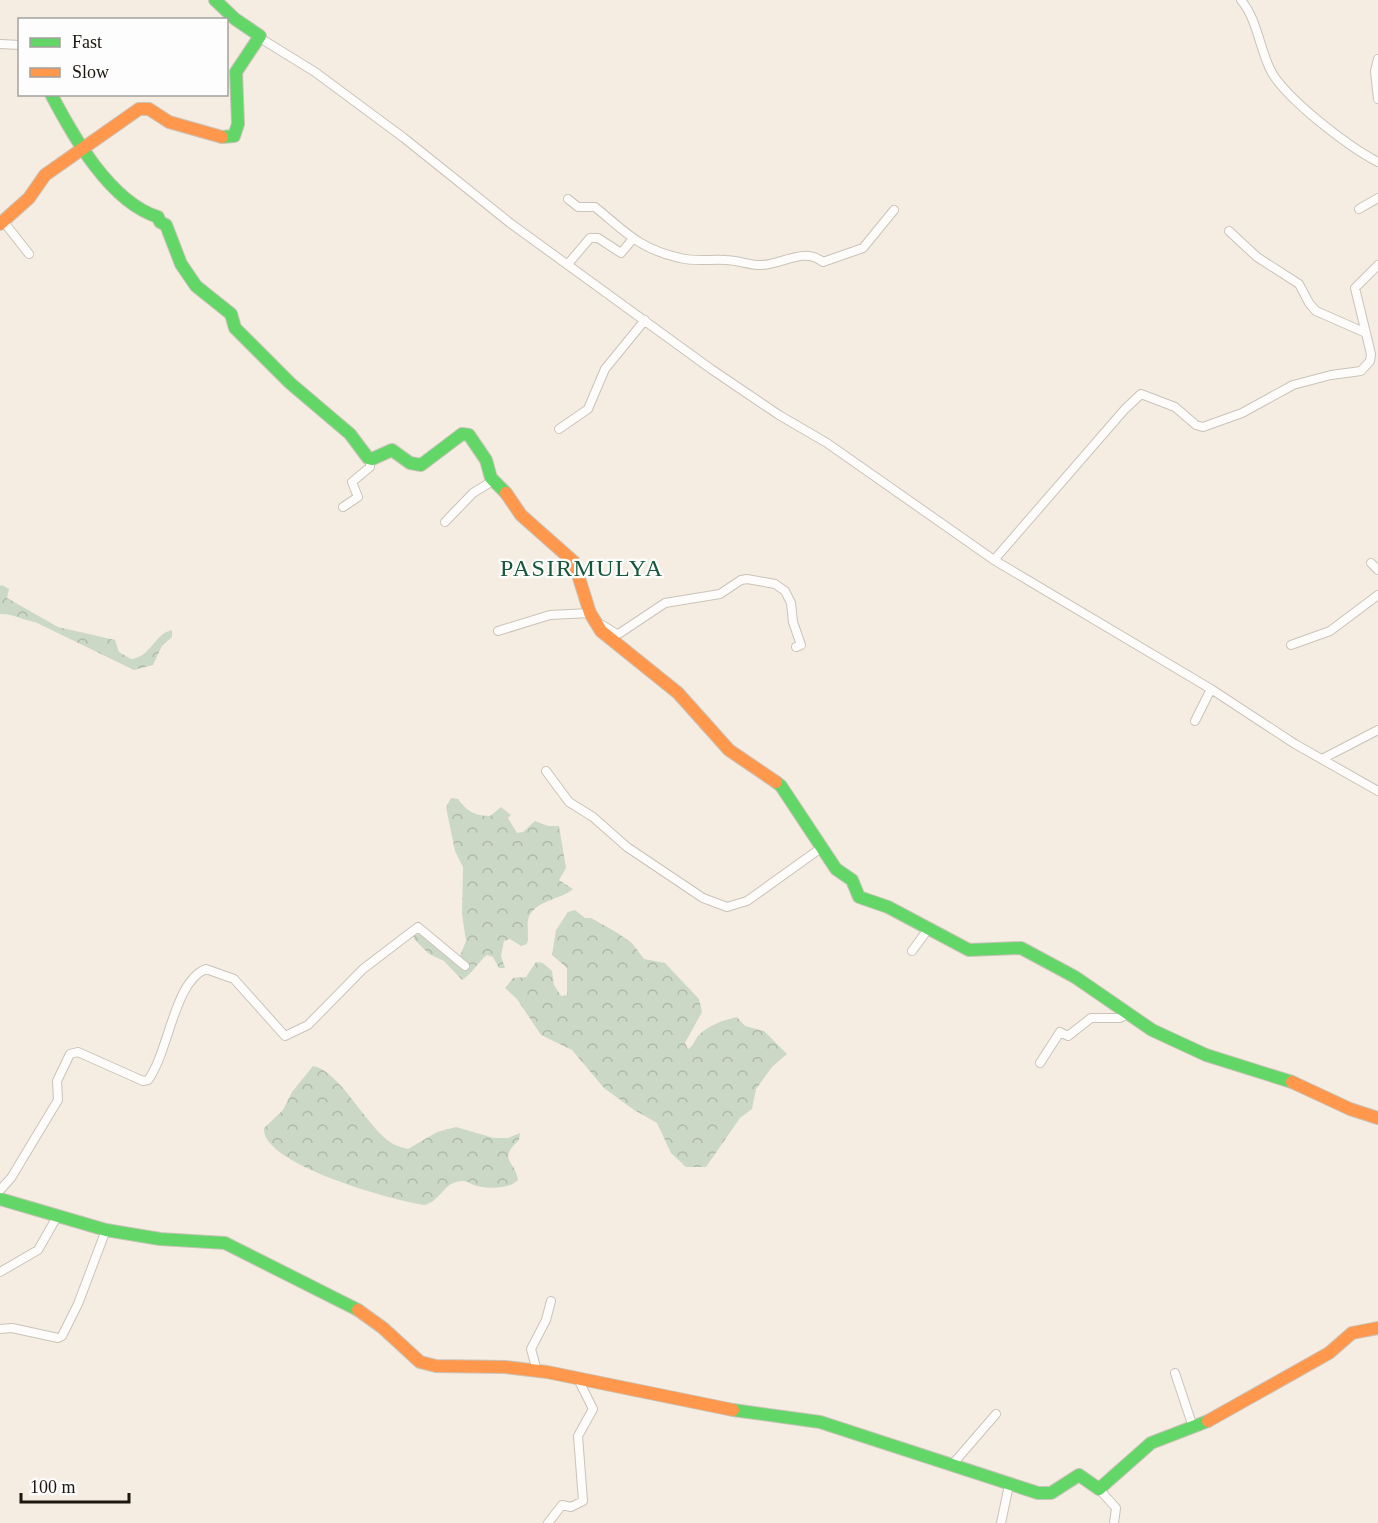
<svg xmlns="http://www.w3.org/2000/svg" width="1378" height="1523" viewBox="0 0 1378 1523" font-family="'Times New Roman',serif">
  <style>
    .forest { fill: url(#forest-crowns) }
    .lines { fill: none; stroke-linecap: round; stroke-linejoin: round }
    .street-casing { stroke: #cac3b9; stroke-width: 10 }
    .fast-casing { stroke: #cac3b9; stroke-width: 14 }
    .slow-casing { stroke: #cac3b9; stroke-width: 14 }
    .street { stroke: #fefcfb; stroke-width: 8 }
    .fast { stroke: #63d668; stroke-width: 12 }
    .slow { stroke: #ff974d; stroke-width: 12 }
    .labels { text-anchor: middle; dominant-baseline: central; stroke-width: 4.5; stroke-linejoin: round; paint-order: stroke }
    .quarter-label { font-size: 24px; letter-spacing: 1.5px; fill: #17583c; stroke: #fdfdfd }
  </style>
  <defs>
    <pattern id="forest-crowns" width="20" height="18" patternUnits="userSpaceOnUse" patternTransform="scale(1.5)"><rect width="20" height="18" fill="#ccd8c6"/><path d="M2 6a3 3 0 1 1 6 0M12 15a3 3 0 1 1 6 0" fill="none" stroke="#afb9a9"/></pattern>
  </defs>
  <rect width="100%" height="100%" fill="#f5ede2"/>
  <path class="forest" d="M2,585L9,589L7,598L58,627L115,640L119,652L131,659C151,657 154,634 172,630V637L162,646L153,665L134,670L35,622C23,620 11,613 0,614V586Z
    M451,798L458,799C467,811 474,816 490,816L501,807L511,815L508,818L517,833L523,832L535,821L548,826H559L566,868L559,880L573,889C561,900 533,900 528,920C527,927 529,936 527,944L521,946L510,939L504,941L501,956L505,968H499L493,957L487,955C477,963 474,972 462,980L444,961L429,954L414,939V935L421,934L455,962L458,961L466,941L462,914L463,867L455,851L446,807Z
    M575,910L585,918H591L616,932L632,943L644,959L665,963L699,999L702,1012L685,1043L688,1049C695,1045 694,1039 700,1034C709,1025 724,1020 737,1017L745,1026L764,1031L787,1054L772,1067L756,1089L752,1109L740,1118L706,1167H686L671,1153L657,1123L634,1110L604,1088L572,1050L541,1035L517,999L505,988L513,978L526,977L536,962L543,963L552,971L554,985L561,996L567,995V968L552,955L556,930L568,912Z
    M313,1066C339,1070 367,1127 390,1142C395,1146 402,1147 408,1149L437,1132L456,1127L494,1138H508L520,1133L519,1140C497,1161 515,1159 518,1180C510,1189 489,1189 477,1186C472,1185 468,1181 463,1181C443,1181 441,1202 424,1205C394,1201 260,1164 264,1128L283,1110L292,1092Z"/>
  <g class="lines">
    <defs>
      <path id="street" d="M1241,0C1257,19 1259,46 1270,69C1283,97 1349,147 1378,162
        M260,38L315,72L404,138L510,223L711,369L779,415L827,443L994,560L1211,689L1295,744L1378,791
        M0,44L20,45
        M1378,59L1375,71L1378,99
        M568,199L578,207H595C626,232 639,249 680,258C696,262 710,259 726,260C738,260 751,266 762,265C784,264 803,247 823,262L863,248L894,210
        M1359,209L1378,198
        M3,221L29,254
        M1229,231L1257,257L1299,284L1309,303L1316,311L1366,333
        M568,264L590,238H598L621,253L632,240
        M559,429L588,409L605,369L645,320
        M343,507L358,497L352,482L370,467V459
        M445,522L473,493L494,480
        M994,560L1125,409L1141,394L1175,407L1196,425L1203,427L1242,413L1293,385L1331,375L1361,371L1370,361L1371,354L1355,288L1378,265
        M1371,563L1378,570
        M602,625L617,634L620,633L665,603L720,594L741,580L747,579L775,584L785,591L791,603L793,622L801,645L796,647
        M498,631L550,615L590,613
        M1291,645L1330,631L1378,595
        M1195,721L1211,689
        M1322,759L1378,730
        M546,771L569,802L593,817L627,847L703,898L727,907L747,901L821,848
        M912,951L929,928
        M1040,1063L1060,1032L1068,1036L1091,1018H1120L1128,1014
        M0,1190L11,1178L58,1100L57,1081L70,1054L78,1052L143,1081L148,1080C169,1052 174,981 206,969L234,979L285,1036L308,1025L363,969L418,927L465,966
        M0,1272L38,1250L58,1215
        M0,1329L12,1328L58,1338L62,1336L78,1304L106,1230
        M537,1371L531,1349L546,1320L551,1301
        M1175,1373L1193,1427
        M951,1466L996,1414
        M1099,1489L1116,1508L1114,1523
        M548,1523L562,1505L571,1507L583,1501L578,1436L593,1409L578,1379
        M1001,1523L1009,1485"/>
      <path id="fast" d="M215,0L235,19L260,36L236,72L238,124L234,136L222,137
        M51,94C73,136 110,202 158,217L160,222L166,225L181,264L196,286L231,314L235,328L290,383L350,434L368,458L372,459L392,450L410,463L421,465L462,434L469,435L486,460L491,478L506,493
        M776,782L781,786L836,869L852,880L859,897L888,907L969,950L1021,948L1075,977L1152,1030L1206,1055L1292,1082
        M0,1199L106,1230L160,1239L225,1243L358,1310
        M733,1410L820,1422L1038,1493H1051L1079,1475L1099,1489L1151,1443L1208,1421"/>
      <path id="slow" d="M0,224L29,198L45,175L139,109H149L169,122L222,137
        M506,493L521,515L574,562L590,613L601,631L678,693L729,750L776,782
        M1292,1082L1350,1109L1378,1118
        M358,1310L383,1328L420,1362L436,1366L505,1367L547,1372L733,1410
        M1208,1421L1329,1353L1352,1333L1378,1328"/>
    </defs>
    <use href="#street" class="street-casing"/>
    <use href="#fast" class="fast-casing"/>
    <use href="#slow" class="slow-casing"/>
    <use href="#street" class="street"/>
    <use href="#fast" class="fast"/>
    <use href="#slow" class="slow"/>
  </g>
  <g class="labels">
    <g class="quarter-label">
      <text x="582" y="568">PASIRMULYA</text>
    </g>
  </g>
  <rect x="18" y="18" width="210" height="78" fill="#fdfdfd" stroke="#a3a19d" stroke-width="1.5"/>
  <rect x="30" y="38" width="30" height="9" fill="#63d668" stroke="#a3a19d" stroke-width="1.5"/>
  <text x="72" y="48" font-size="18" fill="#1d170e">Fast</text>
  <rect x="30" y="68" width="30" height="9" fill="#ff974d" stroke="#a3a19d" stroke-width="1.5"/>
  <text x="72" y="78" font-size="18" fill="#1d170e">Slow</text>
  <path d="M21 1493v9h108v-9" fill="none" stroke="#1d170e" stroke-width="3"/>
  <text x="30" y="1493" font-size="18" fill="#1d170e" stroke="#fdfdfd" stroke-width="4.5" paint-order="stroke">100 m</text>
</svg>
